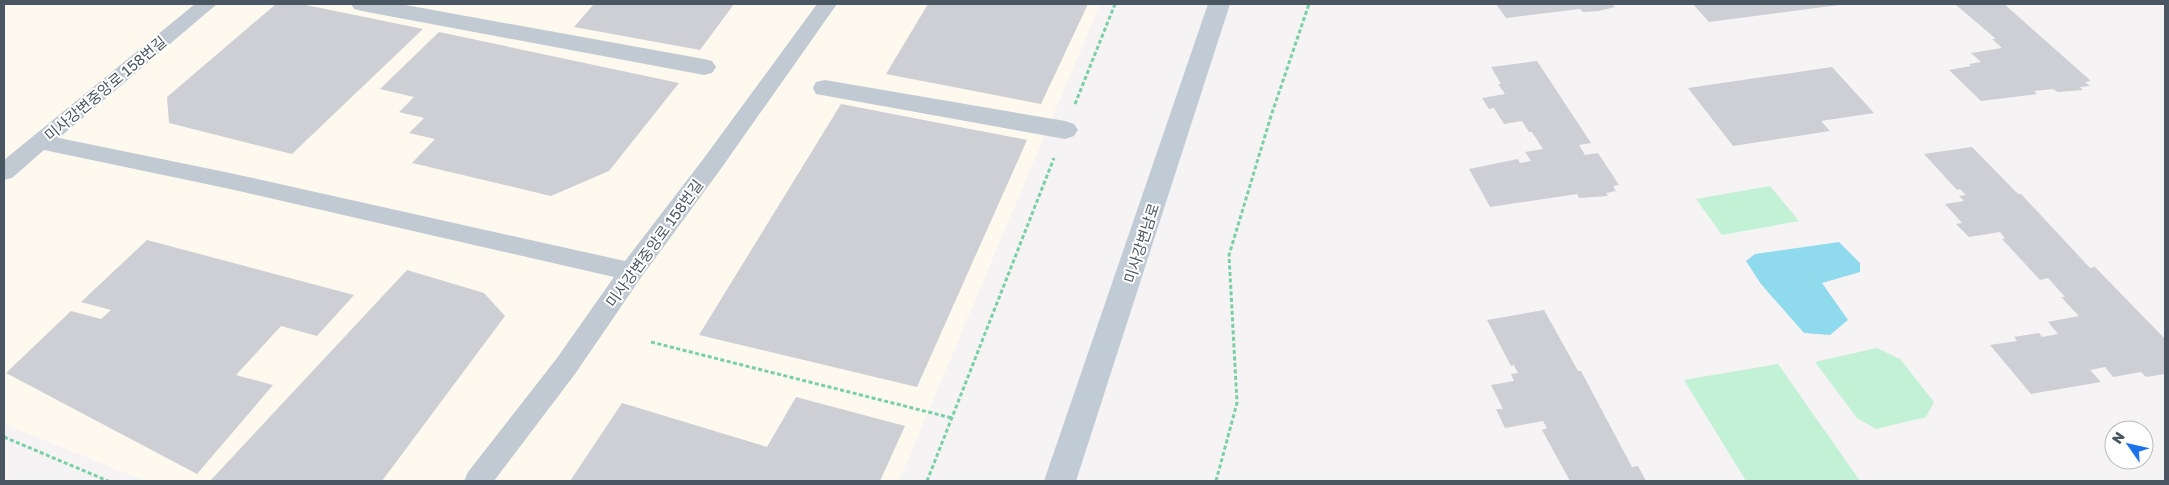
<svg xmlns="http://www.w3.org/2000/svg" width="2169" height="485" viewBox="0 0 2169 485" font-family="'Golos Text','Noto Sans KR',sans-serif">
  <style>
    .commercial { fill: #fdf9ef }
    .green { fill: #c3f1d5 }
    .water { fill: #90daee }
    .building { fill: #cdcfd5 }
    .lines { fill: none; stroke-linecap: round; stroke-linejoin: round }
    .path { stroke: #7ad0a6; stroke-width: 3; stroke-dasharray: 4 2.5; stroke-linecap: butt }
    .service { fill: #c1cad2; fill-rule: evenodd }
    .pedestrian { fill: #c1cad2; fill-rule: evenodd }
    .secondary { fill: #c1cbd6; fill-rule: evenodd }
    .labels { text-anchor: middle; dominant-baseline: central; stroke-width: 4; stroke-linejoin: round; paint-order: stroke }
    .street-label { font-size: 15px; fill: #4a5661; stroke: #fff }
  </style>
  <rect width="100%" height="100%" fill="#f5f3f3"/>
  <path class="commercial" d="M4,4H1100L899,481H145L4,424Z"/>
  <path class="green" d="M1770,186L1799,221L1722,235L1696,199Z
    M1877,348L1900,359L1934,402L1926,417L1876,429L1857,418L1815,362Z
    M1778,364L1860,481H1746L1684,380Z"/>
  <path class="water" d="M1839,242L1860,263V272L1822,283L1848,320L1830,335L1804,333L1761,284L1746,261L1755,254Z"/>
  <path class="building" d="M276,4H301L423,29L292,154L169,123L167,97Z
    M594,4H734L700,50L574,27Z
    M928,4H1088L1041,104L886,74Z
    M1496,4H1612L1615,7L1599,11L1583,12L1580,9L1506,18Z
    M1693,4H1839V5L1709,22Z
    M1955,4H2004L2091,81L2085,82L2090,86L2080,87L2083,90L2058,92L2053,89L2034,91L2037,94L1981,101L1949,70L1971,66L1969,64L1981,62L1971,53L2002,48L1992,39H1996Z
    M439,32L679,83L609,171L551,196L412,163L435,139L409,133L424,118L399,112L414,97L380,89Z
    M1537,61L1591,143L1579,145L1585,155L1598,153L1619,185L1613,186L1616,191L1606,193L1608,196L1579,198L1577,194L1490,207L1469,169L1518,159L1520,163L1531,161L1525,152L1543,149L1532,132H1529L1522,121L1504,124L1494,108L1489,109L1482,98L1505,94L1498,84H1501L1491,67Z
    M1832,67L1874,113L1821,121L1830,131L1733,146L1688,88Z
    M841,104L1027,140L917,387L699,335Z
    M1972,147L2018,194H2021L2090,268L2095,267L2165,339V374L2146,377L2141,372L2113,377L2105,367L2090,370L2101,382L2031,394L1990,345L2017,341L2014,337L2039,333L2042,337L2058,334L2048,322L2079,316L2061,297H2065L2048,278L2040,280L2002,239L2005,238L2000,232L1969,237L1956,224L1962,223L1945,204L1964,201L1959,196L1966,195L1960,189L1957,190L1924,154Z
    M147,240L354,295L317,336L281,326L236,375L273,385L197,474L6,373L71,311L101,319L111,310L81,302Z
    M407,270L484,293L505,316L382,481H210Z
    M1544,310L1578,371H1581L1632,467L1638,466L1646,481H1570L1542,430L1547,428L1543,421L1505,428L1496,409H1503L1491,385L1514,381L1511,374L1518,373L1514,365L1511,366L1487,320Z
    M796,397L905,426L880,481H570L622,403L767,447Z"/>
  <g class="lines">
    <path class="path" d="M1075,104L1115,4
      M651,342L952,418
      M4,437L108,481
      M927,481L1054,158
      M1216,481L1237,403L1229,255L1271,116L1309,4"/>
    <path class="service" d="M195,4H217L59,138L230,173L625,261L704,158L817,4H837L720,170L640,279L575,374L494,481H464L468,472L557,358L614,277L230,189L44,150L12,178L4,180V160Z"/>
    <path class="pedestrian" d="M351,4H400L704,59L712,61L716,67L712,73L704,75L362,11L354,9Z
      M825,80L1065,121L1074,124L1078,130L1074,136L1065,139L816,94L813,88L816,82Z"/>
    <path class="secondary" d="M1208,4H1230L1076,481H1044Z"/>
  </g>
  <g class="labels">
    <g class="street-label">
      <text transform="translate(105 88) rotate(-40)">미사강변중앙로 158번길</text>
      <text transform="translate(654 243) rotate(-54)">미사강변중앙로 158번길</text>
      <text transform="translate(1141 243) rotate(-72)">미사강변남로</text>
    </g>
  </g>
  <rect width="2169" height="485" fill="none" stroke="#4a5661" stroke-width="10"/>
  <g transform="translate(2129 445) rotate(304)"><circle r="24" fill="#ffffff" stroke="#b7bbc0"/>
  <path d="M0-4L9 19L0 12L-9 19Z" fill="#1a73e8"/>
  <text y="-8" font-size="14" font-weight="bold" text-anchor="middle" fill="#4a5661">N</text>
  </g>
</svg>
